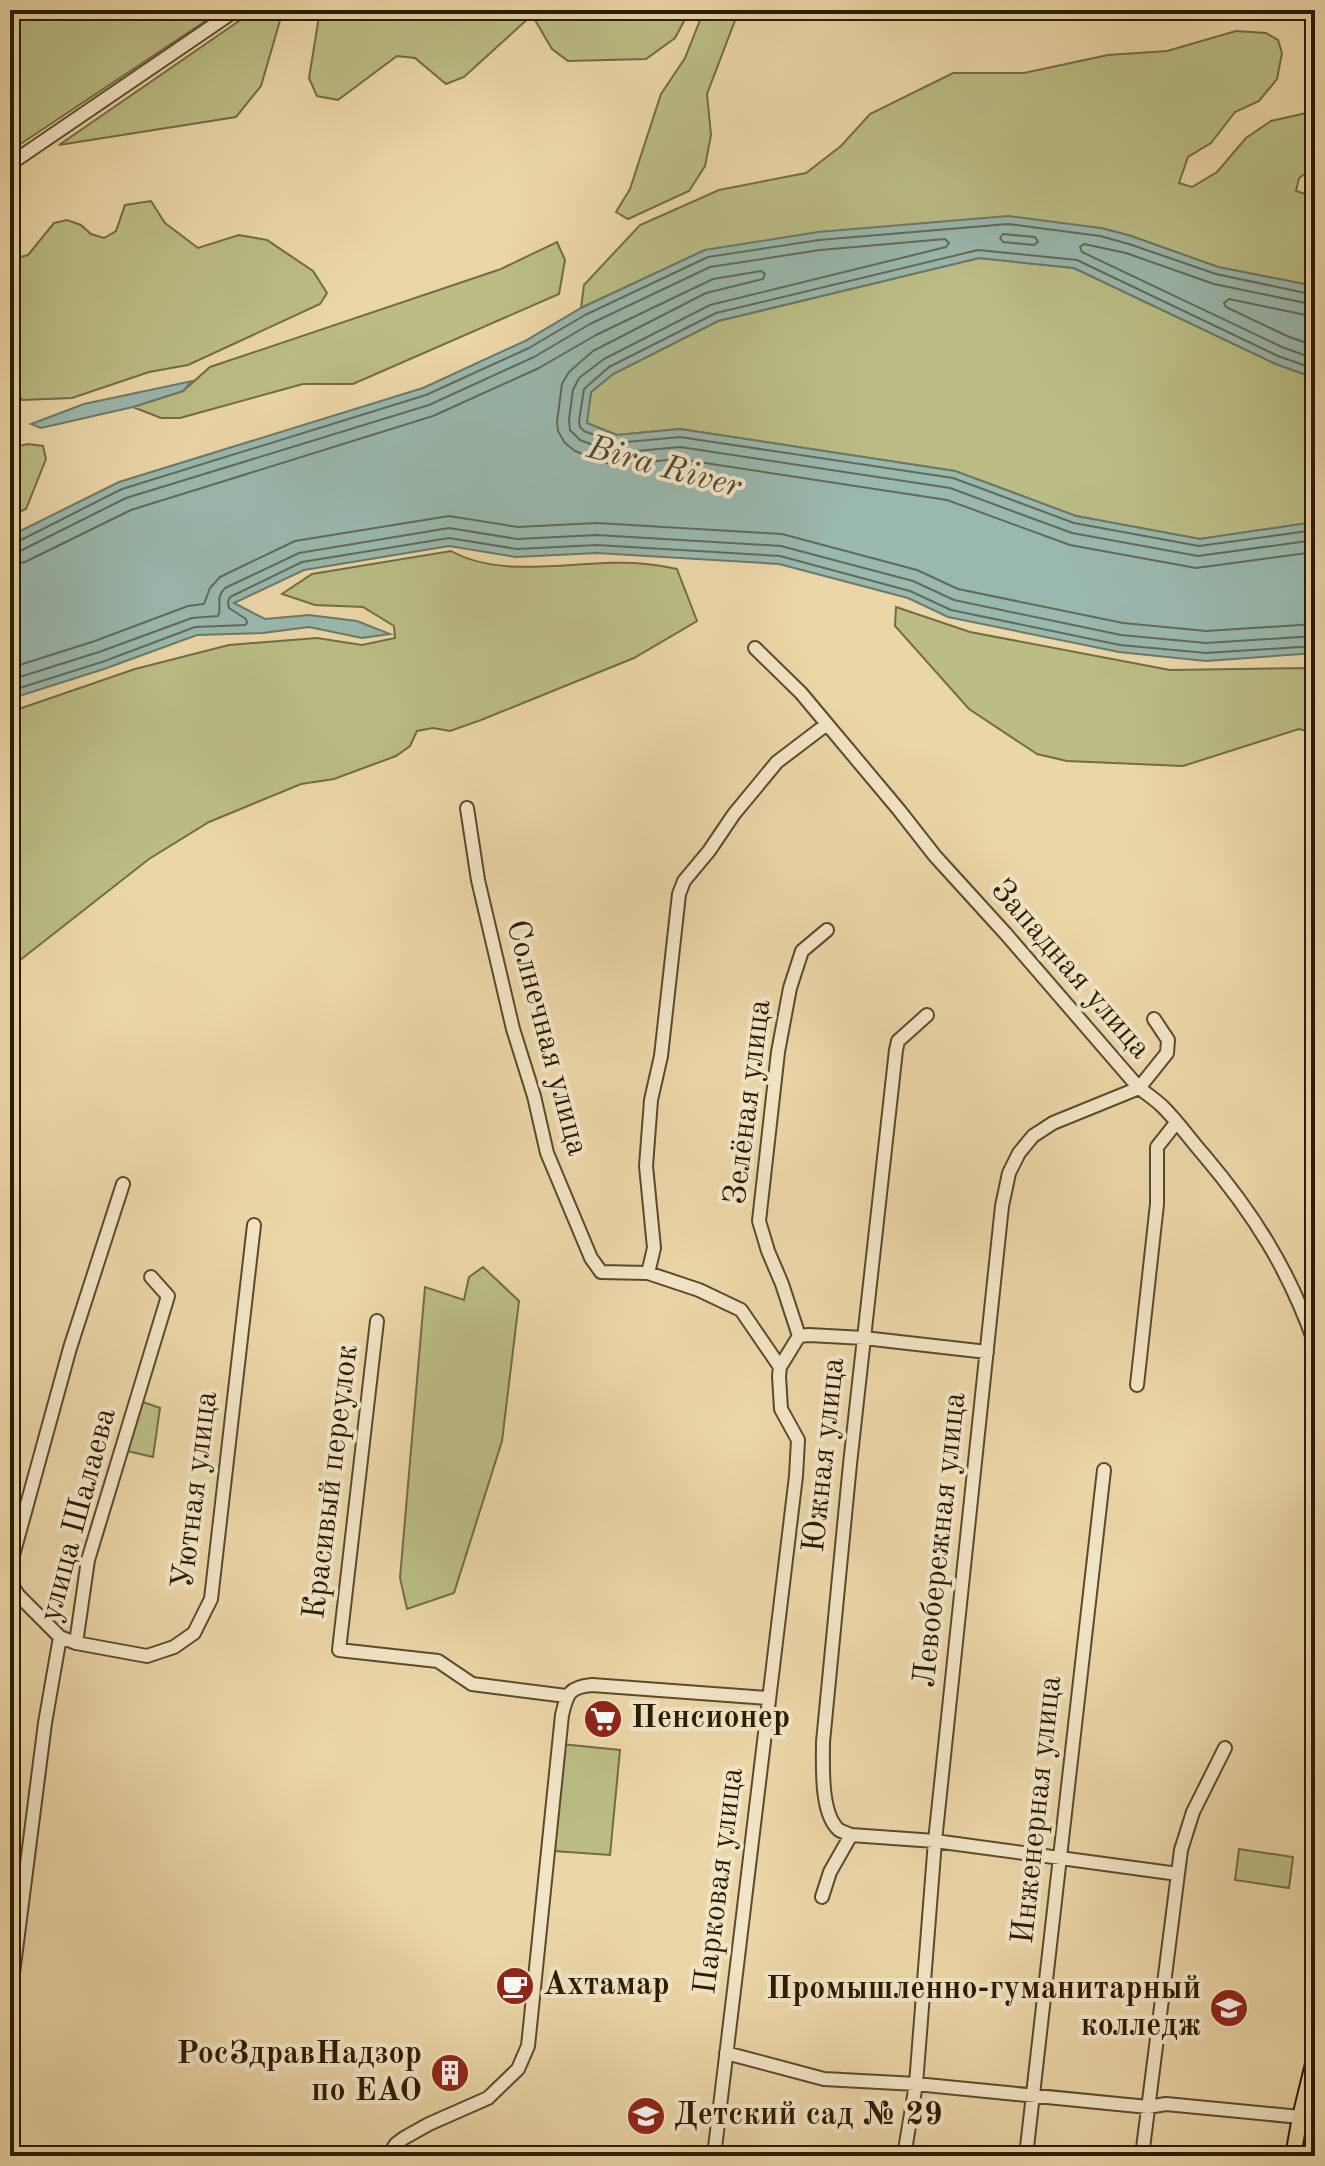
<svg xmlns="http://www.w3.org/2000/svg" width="1325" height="2166" viewBox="0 0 1325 2166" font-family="'Old Standard TT',serif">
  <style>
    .green { fill: #bbbd85; stroke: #736c44; stroke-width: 2 }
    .water { fill: #99b8ae; stroke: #6d7969; stroke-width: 2 }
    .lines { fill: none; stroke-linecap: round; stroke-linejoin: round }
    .shore { stroke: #626a58; stroke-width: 2 }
    .minor-casing { stroke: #5b4a2b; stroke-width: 16 }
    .major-casing { stroke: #2b1b02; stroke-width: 18 }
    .minor { stroke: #f2e4c6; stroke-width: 12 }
    .major { stroke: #ebd6a7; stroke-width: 14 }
    .labels { text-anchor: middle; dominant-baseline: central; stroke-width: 8; stroke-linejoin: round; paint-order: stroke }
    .street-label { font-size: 32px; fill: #2b1b02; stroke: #f2e4c6 }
    .poi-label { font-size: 32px; font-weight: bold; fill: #2b1b02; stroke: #f2e4c6; text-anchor: start }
    .water-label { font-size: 34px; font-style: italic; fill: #4c4a36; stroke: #f2e4c6 }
  </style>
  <rect width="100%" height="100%" fill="#ebd6a7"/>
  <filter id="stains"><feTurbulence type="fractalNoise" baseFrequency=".0025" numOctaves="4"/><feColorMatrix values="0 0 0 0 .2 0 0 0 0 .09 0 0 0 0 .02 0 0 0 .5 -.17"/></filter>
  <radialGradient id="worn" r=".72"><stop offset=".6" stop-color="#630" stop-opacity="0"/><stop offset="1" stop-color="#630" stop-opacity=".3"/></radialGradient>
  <path class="green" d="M10,10H222L10,151Z
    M255,10H283L261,86L236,117L59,145Z
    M320,10H690L675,38L646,59L568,61L552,49L532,15L464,77L446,84L415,58L397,56L338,100L317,96L309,78Z
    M704,10H739L707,94L711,135L705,166L689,191L628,219L616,212L630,189L661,94L685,58Z
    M1236,31L1266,33L1278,40L1282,53L1277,79L1259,101L1235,112L1211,143L1188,157L1179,183L1192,187L1217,172L1246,138L1271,121L1315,111V167L1299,178L1296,191L1315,197V284L1309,285L1218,267L1131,236L1101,228L705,250L581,308L584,285L640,225L719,190L806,173L841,146L870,114L953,73H1024L1108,55L1167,51Z
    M151,201L165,223L198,248L239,235L267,240L313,271L327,293L320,304L188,365L149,372L72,398L22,400L10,381V260L28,255L54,223L67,220L81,225L91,234L104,238L116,231L125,205Z
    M557,242L565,260L559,294L353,384H303L180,418H161L133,407L183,391L210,367L501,269Z
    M979,258L1074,268L1276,364L1315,378V522L1200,539L1076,516L955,471L680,429L617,435L586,423L591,392L613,374L718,321Z
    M28,444L43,446L46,459L26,509L10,516V448Z
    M451,551C507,582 585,557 646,564C656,565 667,567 677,569L697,621L634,658L481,720L450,731L433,728L417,731L410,746L396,756L334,779L301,784L209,822L149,859L10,968V712L135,669L229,645L317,638L362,645L395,638L394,626L363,607L315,605L282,594L312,574Z
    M896,607L970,632L1170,670L1315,668V733L1299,729L1183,766L1067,761L1037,754L969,709L895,626Z
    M483,1267L519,1301L502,1441L454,1593L407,1609L400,1578L425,1287L464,1300L469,1277Z
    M143,1402L160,1408L153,1457L127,1451Z
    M561,1744L620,1750L610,1855L554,1851Z
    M1239,1849L1293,1857L1289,1888L1235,1880Z
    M1315,2089V2156H1301L1307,2118Z"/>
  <path class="water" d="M1008,216L1101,228L1131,236L1218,267L1309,285L1315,289V378L1276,364L1074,268L979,258L718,321L613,374L591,392L587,423L617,435L680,429L955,471L1076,516L1200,539L1315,522V653L1206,661L1119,652L948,617L908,598L779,564L597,553L516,557L449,546L304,570L234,603L265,619L309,615L357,621L390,634L362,638L309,627L263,633L197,635L104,669L10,699V536L119,482L423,388L525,341L581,308L705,250L818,232Z
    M192,381L183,391L133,407L41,428L31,424L84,404Z"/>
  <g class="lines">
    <path class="shore" d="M1003,234L1035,237L1038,242L1034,245L1003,242L1000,238Z
      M1315,305L1214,284L1126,253L1084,244L1080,247L1082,252L1282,347L1315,359
      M1315,317L1229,299L1224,303L1226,307L1287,336L1315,346
      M1315,369L1278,356L1077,260L978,250L716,313L609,367L584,389L579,421L580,427L584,431L616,443L680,437L953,478L1074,523L1199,546L1315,530
      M10,543L17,542L122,489L426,395L529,348L585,315L708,257L819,240L1008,224L1100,236L1129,244L1216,274L1315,295
      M10,553L20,551L126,498L429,405L534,357L590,324L710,267L820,250L945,239L949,243L946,247L710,305L604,359L579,378L573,390L569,420L570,430L580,440L614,453L680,447L950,488L1072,533L1198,556L1315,540
      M10,565L25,562L131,510L433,416L539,368L596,335L713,279L761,271L765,274L763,279L706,293L593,351L569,372L562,384L557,422L558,431L565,443L575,451L612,465L679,459L947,500L1070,545L1196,568L1315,552
      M10,668L95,641L188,606L204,604L210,588L220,577L295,541L449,516L518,527L597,523L782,534L917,570L958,589L1123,623L1206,631L1315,624
      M10,680L99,652L192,618L218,616C223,607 214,599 225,588L299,553L449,528L517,539L597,535L781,546L913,581L954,600L1121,635L1206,643L1315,636
      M10,691L102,662L195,627L245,625L247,623L246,619L229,608L228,602L230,597L302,562L449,538L517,549L597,545L780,556L910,591L951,610L1120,645L1206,653L1315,646"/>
    <defs>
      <path id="minor" d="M10,164L236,10
        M755,648L801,693L899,810L935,856L1006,934L1139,1088C1147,1094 1156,1100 1163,1107C1178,1122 1190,1139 1203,1154C1254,1214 1289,1270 1315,1344
        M467,808L478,880L513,1029L534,1096L547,1153L591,1258L601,1272L648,1273L699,1290L741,1310L780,1367
        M648,1273L654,1248L646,1166L651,1100L661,1056L679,894L684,881L709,851L734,814L777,762L827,724
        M377,1321L339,1650L438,1661L472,1684L566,1696
        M799,1336L782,1284L768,1251L759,1221L778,1052L790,988L802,951L827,930
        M799,1336L809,1335L864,1338L987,1352
        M1137,1385L1157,1204V1147L1176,1123
        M60,1637L18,1595L11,1583L12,1559L70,1348L123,1184
        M76,1643L147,1656L174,1647L194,1633L211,1599L254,1225
        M851,1835L935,1841L1178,1874
        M822,1897L830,1872L851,1835C847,1833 842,1832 839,1830C820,1814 823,1764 823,1742L850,1464L896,1050L898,1041L927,1015
        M10,1997L45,1723L60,1637L76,1643L88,1560L168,1296L151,1277
        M726,2053L824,2079L916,2084L1148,2107L1166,2104L1300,2117
        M388,2156L396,2144L404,2138L429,2124L488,2098L518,2069L528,2046L562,1715C567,1694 569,1687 592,1685L768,1698
        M714,2156L796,1476L798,1440L781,1409L779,1376L780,1367L799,1336
        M904,2156L916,2084L935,1841L1002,1206L1009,1173L1019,1153L1033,1136L1053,1123L1139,1088L1167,1053L1168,1040L1154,1019
        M1026,2156L1104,1470
        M1142,2156L1181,1850L1193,1812L1225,1748"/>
      <path id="major" d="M1293,2156L1300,2117L1315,2056"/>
    </defs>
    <use href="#minor" class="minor-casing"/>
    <use href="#major" class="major-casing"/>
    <use href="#minor" class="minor"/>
    <use href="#major" class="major"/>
  </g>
  <defs>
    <symbol id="supermarket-disc" viewBox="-11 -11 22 22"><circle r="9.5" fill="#8f2418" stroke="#f2e4c6"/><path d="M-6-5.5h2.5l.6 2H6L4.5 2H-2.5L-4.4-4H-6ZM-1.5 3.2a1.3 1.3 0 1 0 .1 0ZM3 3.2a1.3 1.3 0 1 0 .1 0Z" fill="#fff"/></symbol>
    <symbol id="cafe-disc" viewBox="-11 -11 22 22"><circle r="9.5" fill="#8f2418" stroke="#f2e4c6"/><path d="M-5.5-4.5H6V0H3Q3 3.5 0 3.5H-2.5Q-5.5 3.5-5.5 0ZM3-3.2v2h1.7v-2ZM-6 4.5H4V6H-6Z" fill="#fff"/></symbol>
    <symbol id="university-disc" viewBox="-11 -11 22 22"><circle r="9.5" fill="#8f2418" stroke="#f2e4c6"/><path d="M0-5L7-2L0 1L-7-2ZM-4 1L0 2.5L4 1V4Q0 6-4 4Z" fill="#fff"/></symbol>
    <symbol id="building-disc" viewBox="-11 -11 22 22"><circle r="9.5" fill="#8f2418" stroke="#f2e4c6"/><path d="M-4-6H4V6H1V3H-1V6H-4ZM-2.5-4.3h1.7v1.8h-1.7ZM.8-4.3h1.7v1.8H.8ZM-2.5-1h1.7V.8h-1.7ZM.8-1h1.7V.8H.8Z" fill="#fff"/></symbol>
    <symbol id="school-disc" viewBox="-11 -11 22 22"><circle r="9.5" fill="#8f2418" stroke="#f2e4c6"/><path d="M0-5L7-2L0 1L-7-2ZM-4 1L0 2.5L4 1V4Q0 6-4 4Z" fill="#fff"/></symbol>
  </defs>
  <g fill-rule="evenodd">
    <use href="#supermarket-disc" x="581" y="1697" width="44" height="44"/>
    <use href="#cafe-disc" x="493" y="1964" width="44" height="44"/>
    <use href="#university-disc" x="1207" y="1986" width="44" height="44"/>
    <use href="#building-disc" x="428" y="2051" width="44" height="44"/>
    <use href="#school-disc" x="624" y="2094" width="44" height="44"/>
  </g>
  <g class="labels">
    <g class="street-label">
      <text transform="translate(1070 970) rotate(49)">Западная улица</text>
      <text transform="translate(546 1038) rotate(75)">Солнечная улица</text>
      <text transform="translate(749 1102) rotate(-83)">Зелёная улица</text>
      <text transform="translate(825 1455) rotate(-84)">Южная улица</text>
      <text transform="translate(332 1482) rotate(-83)">Красивый переулок</text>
      <text transform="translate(196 1490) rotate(-83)">Уютная улица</text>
      <text transform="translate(79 1515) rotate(-75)">улица Шалаева</text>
      <text transform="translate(941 1540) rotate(-84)">Левобережная улица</text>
      <text transform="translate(1038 1810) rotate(-84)">Инженерная улица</text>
      <text transform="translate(720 1881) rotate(-83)">Парковая улица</text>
    </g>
    <g class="poi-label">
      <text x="631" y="1719">Пенсионер</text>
      <text x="543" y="1986">Ахтамар</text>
      <text x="1201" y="1990" text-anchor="end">Промышленно-гуманитарный<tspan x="1201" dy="37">колледж</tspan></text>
      <text x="422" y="2055" text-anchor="end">РосЗдравНадзор<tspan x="422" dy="37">по ЕАО</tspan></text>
      <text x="674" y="2116">Детский сад № 29</text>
    </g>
    <g class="water-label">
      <text transform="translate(664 468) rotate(15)">Bira River</text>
    </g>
  </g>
  <rect width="1325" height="2166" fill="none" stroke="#ebd6a7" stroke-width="40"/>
  <rect x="12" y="12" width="1301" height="2142" fill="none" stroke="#2b1b02" stroke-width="4"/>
  <rect x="20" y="20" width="1285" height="2126" fill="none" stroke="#2b1b02" stroke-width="2"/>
  <rect width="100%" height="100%" filter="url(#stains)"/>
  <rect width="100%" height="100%" fill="url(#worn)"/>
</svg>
